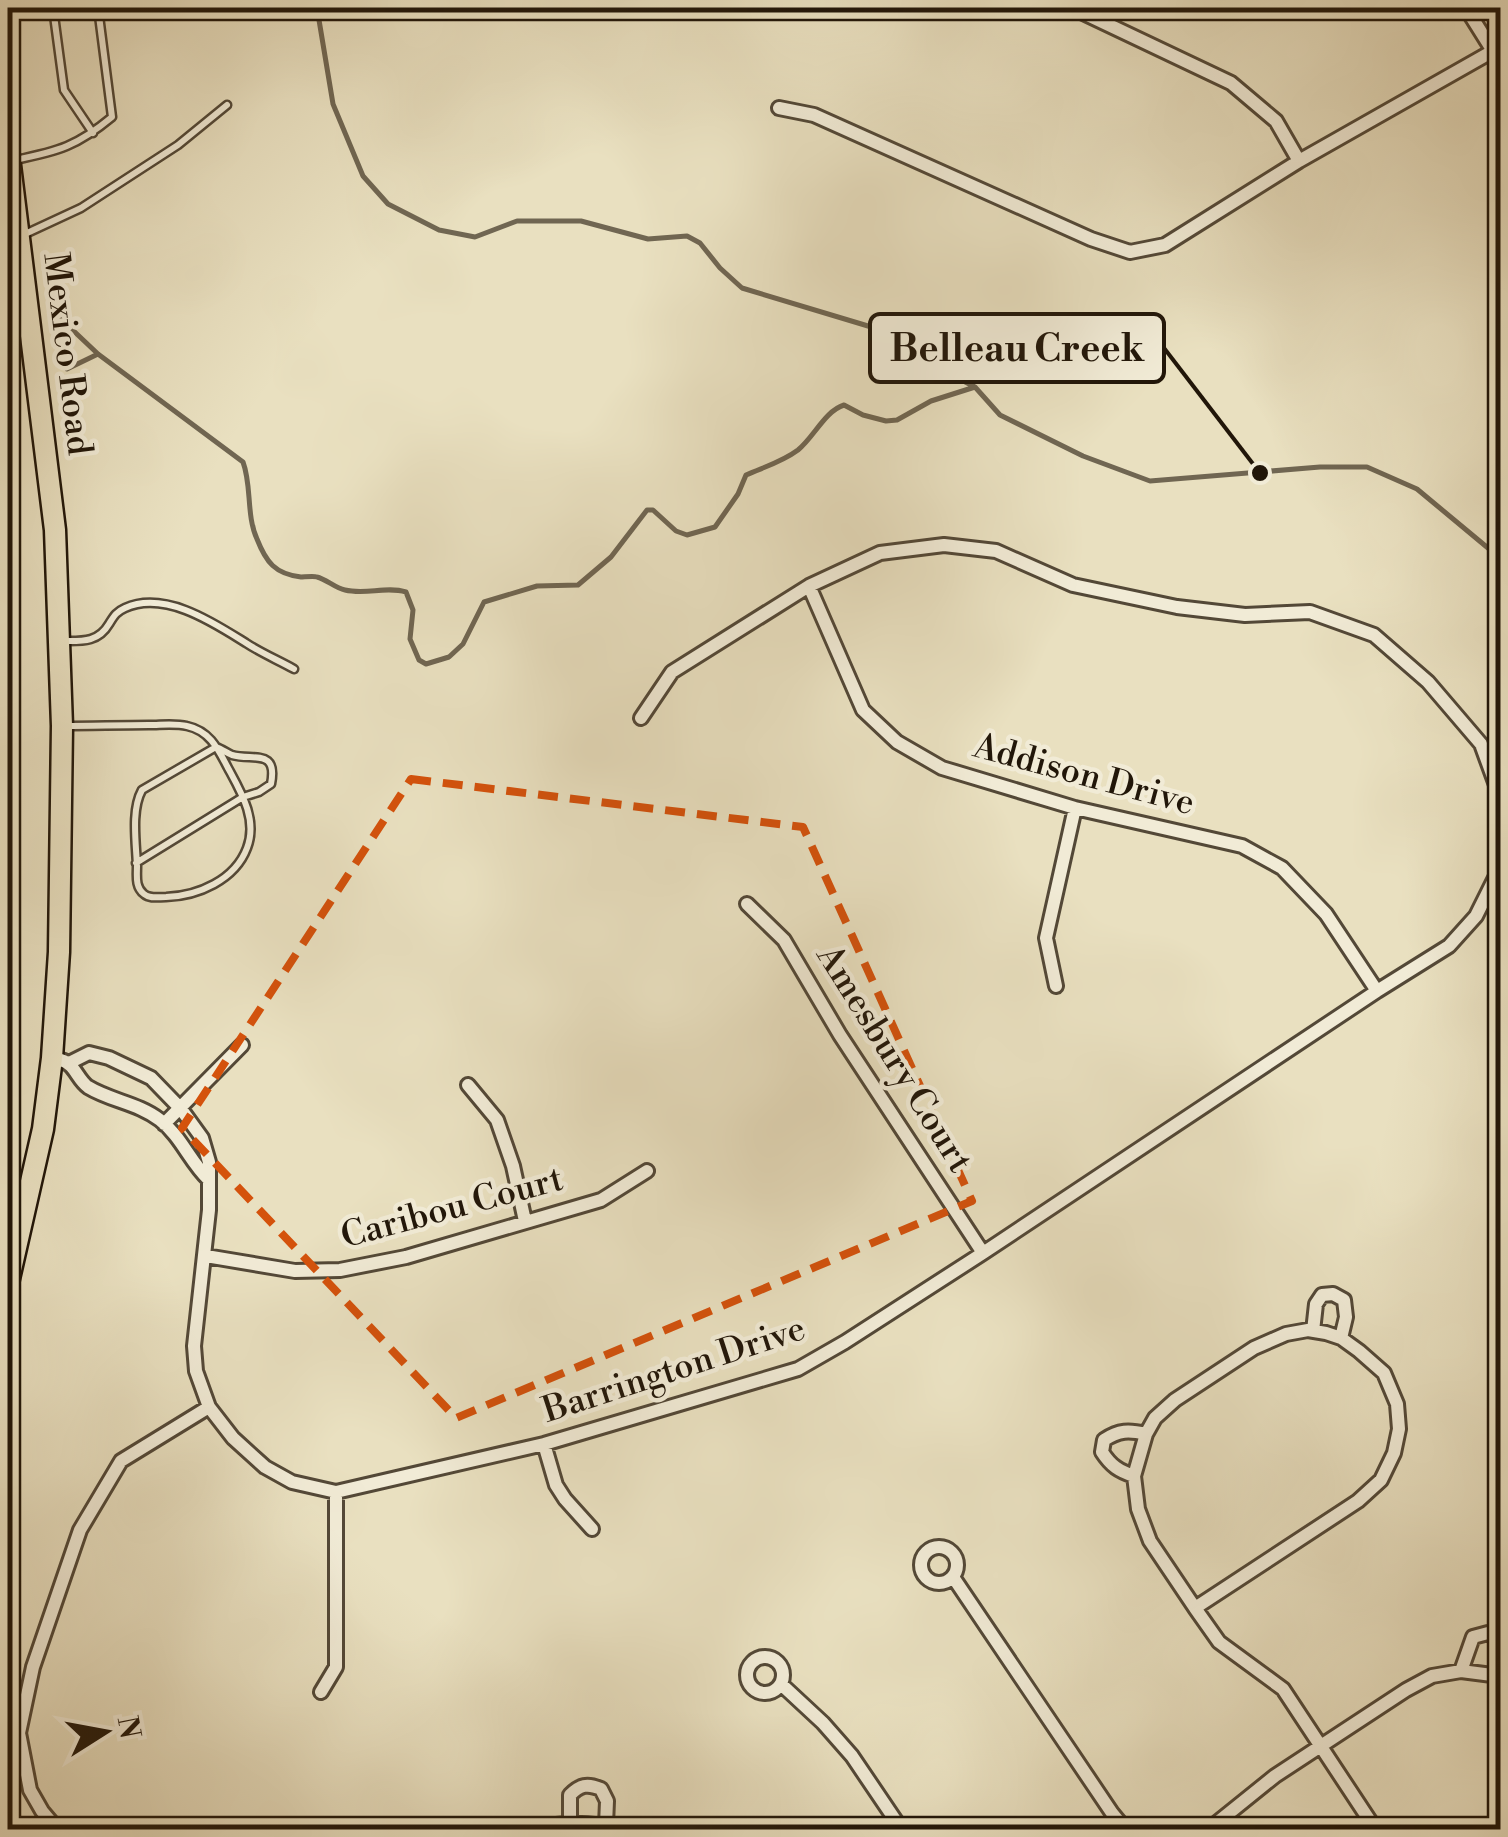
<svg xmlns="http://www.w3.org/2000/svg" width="1508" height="1837" viewBox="0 0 1508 1837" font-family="'Libre Bodoni',serif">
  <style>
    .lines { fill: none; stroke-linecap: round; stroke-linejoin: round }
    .stream { stroke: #706652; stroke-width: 5 }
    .service-casing { stroke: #534837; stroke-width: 11 }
    .minor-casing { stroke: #534837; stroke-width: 18 }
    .primary-casing { stroke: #211609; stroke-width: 25 }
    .service { stroke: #f1ebd6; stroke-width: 6 }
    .minor { stroke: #f1ebd6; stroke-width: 12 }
    .primary { stroke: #e9e0c0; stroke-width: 20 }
    .shaded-wall { fill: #605949; stroke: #211609; stroke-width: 2.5 }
    .marked { fill: none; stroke: #d4520c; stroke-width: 8; stroke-dasharray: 20 12; stroke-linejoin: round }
    .labels { text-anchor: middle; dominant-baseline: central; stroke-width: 9; stroke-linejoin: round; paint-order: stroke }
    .street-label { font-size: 35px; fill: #211609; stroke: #f1ebd6 }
    .leader { fill: none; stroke: #211609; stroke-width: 4 }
    .callout-dot { fill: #211609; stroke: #f1ebd6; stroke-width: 4 }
    .callout { fill: #f1ebd6; stroke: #211609; stroke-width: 4 }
    .callout-label { font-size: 38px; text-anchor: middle; font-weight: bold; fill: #211609 }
  </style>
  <rect width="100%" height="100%" fill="#e9e0c0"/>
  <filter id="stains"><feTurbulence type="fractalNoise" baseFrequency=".002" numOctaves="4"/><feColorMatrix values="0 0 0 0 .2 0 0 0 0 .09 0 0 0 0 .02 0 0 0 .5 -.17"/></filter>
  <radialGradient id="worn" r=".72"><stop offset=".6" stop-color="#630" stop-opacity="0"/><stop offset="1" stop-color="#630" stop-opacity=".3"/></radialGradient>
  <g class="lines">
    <path class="stream" d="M317,8L333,104L363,176L388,204L439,230L475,237L517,221H581L648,239L687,236L700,243L720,268L742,288L878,329L907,352L975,387L1000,415L1083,456L1150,481L1320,467H1367L1417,489L1500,558
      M61,319L98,354L243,462C252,486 246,515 257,539C266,562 275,574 301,577C304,577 314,576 317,577C326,579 335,588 345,590C366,595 386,586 406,592L413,610L410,639L419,660L426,664L449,657L463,644L484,602L537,586L578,585L611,557L647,510H653L676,531L687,535L715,527L738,494L746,475C764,467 782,462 798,450C814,437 825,411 844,405L863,415L886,421L897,420L931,401L975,387
      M67,369L98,354"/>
    <defs>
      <path id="service" d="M53,8L64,90L93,133
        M15,160C59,151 77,146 112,117L98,8
        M25,234L81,208L178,145L227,105
        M62,641C81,641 98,643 109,624C114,616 116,612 125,608C165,590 214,623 246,643C261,653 278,660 294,669
        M64,726C92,726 120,725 149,725C161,725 175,723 187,726C210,731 218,749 228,768C241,792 258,820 247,848C235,880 198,896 166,897C158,897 150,899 144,894C135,887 137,876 137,866C136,842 131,810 142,790L216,747C222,749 227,753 232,755C253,761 278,748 271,784L259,792L243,797L136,863"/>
      <path id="minor" d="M1073,8L1231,83L1276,121L1299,161
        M1466,8L1493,51
        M779,108L814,115L1091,239L1130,252L1165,245L1299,161L1500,47
        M809,586L863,710L897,742L942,768L1075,808L1242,846L1282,868L1326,914L1377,991
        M641,718L672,672L809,586L880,553L944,545L996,551L1073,585L1177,607L1245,615L1310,612L1374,635L1428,682L1481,744L1500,796
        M747,904L784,940L840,1035L983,1253
        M1056,986L1046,938L1075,808
        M61,1060C75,1064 77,1079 88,1087C111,1101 138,1103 160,1120C181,1136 190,1162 209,1180
        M69,1063L89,1053L109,1058L151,1078L181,1109L202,1138L209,1162V1210L194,1346L196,1371L209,1407L233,1438L265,1467L292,1482L336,1492L544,1444L798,1369L845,1342L983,1253L1377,991L1449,946L1476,916L1500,868
        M468,1085L497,1120L513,1166L525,1221
        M164,1124L242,1045
        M206,1256L295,1271L340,1270L406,1257L601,1200L647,1171
        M1313,1331L1316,1304L1322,1295L1333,1294L1344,1300L1346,1317L1341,1338
        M544,1444L556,1485L565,1499L592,1529
        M1134,1476C1119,1471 1111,1466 1102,1452L1104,1440C1119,1430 1129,1430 1146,1434
        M921 1565a18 18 0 1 1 36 0a18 18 0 1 1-36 0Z
        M953,1577L1112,1813L1126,1830
        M1195,1608L1358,1501L1381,1480L1394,1453L1399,1429L1397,1404L1384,1373L1359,1351L1341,1338L1326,1333L1308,1330L1286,1334L1254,1348L1175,1400L1155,1418L1146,1434L1134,1476L1138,1509L1150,1541L1195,1608L1219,1642L1283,1689L1376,1830
        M747 1675a18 18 0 1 1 36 0a18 18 0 1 1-36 0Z
        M1461,1671L1473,1637L1488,1633L1499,1637L1500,1641
        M781,1684L823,1723L852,1756L902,1830
        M321,1692L336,1667V1492
        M570,1823V1795C580,1785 587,1783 601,1789L607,1801L606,1825
        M58,1830L42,1811L30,1790L19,1733L33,1667L80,1530L121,1461L209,1407
        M526,1830C558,1822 590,1821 622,1830
        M1208,1830L1275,1776L1406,1690L1432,1676L1461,1671L1500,1676"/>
      <path id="primary" d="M8,149L55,530L62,726L59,952L52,1058L43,1129L8,1283"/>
    </defs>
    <use href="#service" class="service-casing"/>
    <use href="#minor" class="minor-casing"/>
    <use href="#primary" class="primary-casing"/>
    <use href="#service" class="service"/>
    <use href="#minor" class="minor"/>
    <use href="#primary" class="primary"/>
  </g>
  <path class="shaded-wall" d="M8,531L9,533L12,563L9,559Z"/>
  <path class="marked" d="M411,779L803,827L972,1201L456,1418L182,1128Z"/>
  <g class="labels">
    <g class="street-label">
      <text transform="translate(67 354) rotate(83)">Mexico Road</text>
      <text transform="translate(1084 775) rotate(15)">Addison Drive</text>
      <text transform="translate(894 1059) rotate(58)">Amesbury Court</text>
      <text transform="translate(452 1208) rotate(-15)">Caribou Court</text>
      <text transform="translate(674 1370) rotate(-18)">Barrington Drive</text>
    </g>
  </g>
  <path class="leader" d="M1260 473L1164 348"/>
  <circle class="callout-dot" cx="1260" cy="473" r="10"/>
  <rect class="callout" x="870" y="314" width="294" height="68" rx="10"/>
  <g class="callout-label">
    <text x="1017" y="361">Belleau Creek</text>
  </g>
  <rect width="1508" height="1837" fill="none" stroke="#e9e0c0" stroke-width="40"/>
  <rect x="10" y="10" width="1488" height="1817" fill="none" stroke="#211609" stroke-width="5"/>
  <rect x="20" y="20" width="1468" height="1797" fill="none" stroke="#211609" stroke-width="2.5"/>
  <g transform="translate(105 1732) rotate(79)" stroke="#f1ebd6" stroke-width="8" paint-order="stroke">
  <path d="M0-8L18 38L0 25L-18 38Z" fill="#211609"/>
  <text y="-15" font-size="28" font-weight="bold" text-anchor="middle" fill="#211609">N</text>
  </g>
  <rect width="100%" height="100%" filter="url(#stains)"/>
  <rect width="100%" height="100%" fill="url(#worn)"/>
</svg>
